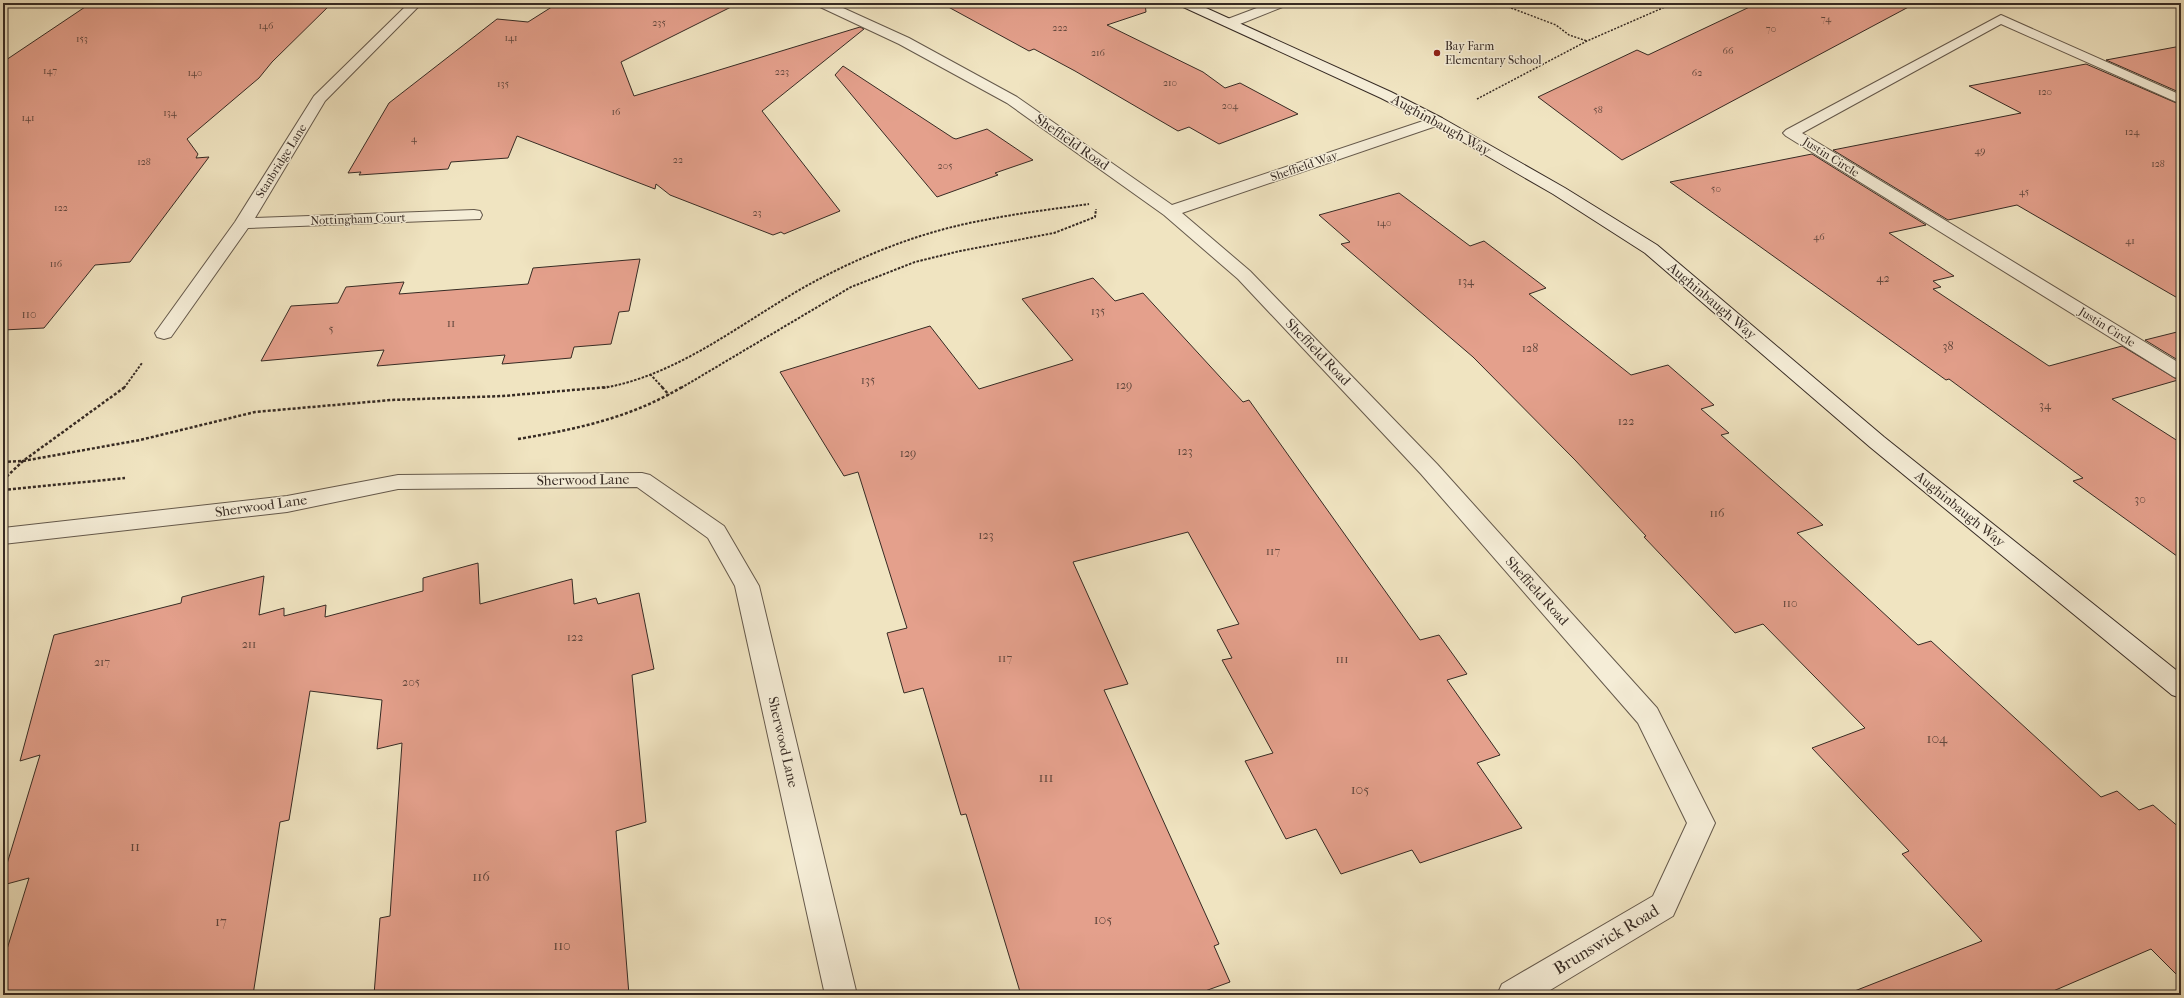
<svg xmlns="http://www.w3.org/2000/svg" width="2184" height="998" viewBox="0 0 2184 998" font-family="'IM FELL French Canon',serif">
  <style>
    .building { fill: #e4a08c; stroke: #372b24 }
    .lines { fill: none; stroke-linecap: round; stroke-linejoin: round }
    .lane-casing { stroke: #65594b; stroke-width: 2 }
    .street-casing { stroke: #65594b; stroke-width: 2 }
    .secondary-casing { stroke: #372b24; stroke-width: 2 }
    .path-far2 { stroke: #372b24; stroke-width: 1.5; stroke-dasharray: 2 1.5; stroke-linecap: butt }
    .path-far1 { stroke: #372b24; stroke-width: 2; stroke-dasharray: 2.5 1.5; stroke-linecap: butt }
    .path { stroke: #372b24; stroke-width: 2.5; stroke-dasharray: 3 2; stroke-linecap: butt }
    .lane { fill: #f5edd7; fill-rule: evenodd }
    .street { fill: #f5edd7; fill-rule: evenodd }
    .secondary { fill: #f5edd7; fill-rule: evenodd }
    .poi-dot { fill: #8f2418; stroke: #f5edd7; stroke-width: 1.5 }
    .labels { text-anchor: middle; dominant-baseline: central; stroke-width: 3; stroke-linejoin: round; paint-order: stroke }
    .far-number-label { font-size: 10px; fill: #62483e }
    .far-poi-label { font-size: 12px; fill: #372b24; stroke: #f5edd7; text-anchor: start }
    .far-street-label { font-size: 12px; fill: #372b24; stroke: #f5edd7 }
    .number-label { font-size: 12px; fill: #62483e }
    .street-label { font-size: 14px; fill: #372b24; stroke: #f5edd7 }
    .near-number-label { font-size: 14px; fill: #62483e }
    .near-street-label { font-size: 17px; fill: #372b24; stroke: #f5edd7 }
  </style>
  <rect width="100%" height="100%" fill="#f0e4c1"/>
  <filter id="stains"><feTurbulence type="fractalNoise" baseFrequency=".005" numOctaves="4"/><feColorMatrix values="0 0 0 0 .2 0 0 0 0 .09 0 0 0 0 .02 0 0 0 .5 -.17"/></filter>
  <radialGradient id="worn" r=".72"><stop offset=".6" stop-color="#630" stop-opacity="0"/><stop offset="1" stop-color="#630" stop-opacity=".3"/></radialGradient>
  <path class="building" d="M91,3H332L272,62L259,78L187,139L198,154L196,158L209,157L130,262L95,265L44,328L3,330V62Z
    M558,3H739L621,62L634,96L860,27L864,29L762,111L840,211L784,234L781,232L773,235L670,195L656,184L655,189L517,136L508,158L451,162L448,169L359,175L361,172L348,173L389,103L497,19L528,22Z
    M941,3H1145L1146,12L1107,25L1203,72L1225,88L1240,83L1298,114L1219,144L1189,127L1178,131L1075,71L1034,49L1029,51Z
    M1758,3H1916L1622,160L1538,97L1637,50L1648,55Z
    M2181,46V93L2106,60Z
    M2086,64L2181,105V300L2017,205L1948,220L1833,150L2021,113L1969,86Z
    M843,66L953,138L956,139L987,129L1033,160L995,173L998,175L937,197L835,75Z
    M1812,154L1926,225L1889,233L1954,276L1933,281L1941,287L1933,289L2049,366L2122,346L2178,380L2112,399L2181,443V559L2073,481L2083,478L1949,379L1946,380L1670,182Z
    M1399,193L1470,246L1484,241L1546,288L1529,294L1631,375L1668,365L1714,405L1701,409L1729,433L1721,435L1823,525L1797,533L1918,645L1931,641L2101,797L2117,791L2139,810L2153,805L2181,829V979L2151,949L2044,995H1852V992L1982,941L1902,854L1909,851L1812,748L1865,728L1763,624L1735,633L1644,537L1646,536L1575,460L1473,357L1341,244L1350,242L1319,215Z
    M640,259L629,311L619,312L611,344L574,347L571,358L502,364L505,355L377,366L384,350L261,361L291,306L338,303L346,287L404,282L399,294L528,284L533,268Z
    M1093,278L1115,301L1143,293L1243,402L1249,400L1420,640L1439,635L1467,674L1447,680L1500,755L1477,763L1522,828L1420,863L1412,850L1341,874L1316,829L1286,839L1245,761L1273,753L1222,660L1232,658L1217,630L1239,624L1188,532L1073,562L1128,684L1104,690L1219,944L1214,946L1230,982L1194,995H1021L966,814L961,815L923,688L904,693L887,633L907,628L858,472L844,476L780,372L930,326L979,389L1073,360L1022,299Z
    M2181,331V362L2145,340Z
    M478,563L480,604L572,579L574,604L596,598L598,604L639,593L654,669L632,675L646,822L616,831L629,995H374L380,918L390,916L402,743L377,749L382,700L310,691L289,820L280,822L253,995H3V962L29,878L3,885V877L40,755L20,761L54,635L181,603L182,597L264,576L259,615L284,608V616L326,605L325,617L423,591V578Z"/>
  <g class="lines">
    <defs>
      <path id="lane" d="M1270,3H1287L1285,6L1235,26H1225L1223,23L1225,20Z"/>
      <path id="street" d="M409,3H422L325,101L255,218L474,210L480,211L482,215L480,219L248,228L171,337L164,339L157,337L155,333L235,222L314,96Z
        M816,3H832L909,38L1017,97L1172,205L1432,118H1442L1444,121L1442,124L1182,213L1250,271L1437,464L1657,708L1715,823L1673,916L1542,995H1497L1502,984L1653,896L1687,823L1638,723L1421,474L1238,279L1164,215L1007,103L899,44L818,6Z
        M2001,15L2181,95V104L2001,24L1802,133L2181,364V379L2174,377L1786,136L1783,133L1786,130Z
        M642,473L650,475L724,526L759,586L857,995H825L735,586L708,538L637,487L398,489L287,512L3,544V528L287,496L398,475Z"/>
      <path id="secondary" d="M1179,3H1195L1391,92L1442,118L1565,188L1657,245L1884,437L2181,674V698L2172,695L1870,447L1645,253L1553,194L1432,124L1381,98L1181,6Z"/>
    </defs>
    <use href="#lane" class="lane-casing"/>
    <use href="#street" class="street-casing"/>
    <use href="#secondary" class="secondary-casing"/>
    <path class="path-far2" d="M1498,3L1556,25L1569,35L1587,41
      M1477,99L1587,41L1674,3"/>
    <path class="path-far1" d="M650,374L663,388
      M124,388L142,363
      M603,388C685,374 751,314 823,277C873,251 928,230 985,220C1019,213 1054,209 1089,204
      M681,388L851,287L915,262L960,251L1054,233L1095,217L1096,209"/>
    <path class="path" d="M662,387L669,395
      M518,439C577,429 630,418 682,387
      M3,462L23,461L140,440L255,412L391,400L503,396L608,387
      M3,480L23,461L125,387
      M3,490L125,478"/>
    <use href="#lane" class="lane"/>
    <use href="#street" class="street"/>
    <use href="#secondary" class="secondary"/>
  </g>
  <circle class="poi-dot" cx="1437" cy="53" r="4"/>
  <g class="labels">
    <g class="far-number-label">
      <text x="1826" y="19">74</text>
      <text x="659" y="23">235</text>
      <text x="266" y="26">146</text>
      <text x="1060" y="28">222</text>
      <text x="1771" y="29">70</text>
      <text x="511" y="38">141</text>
      <text x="82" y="39">153</text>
      <text x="1728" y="51">66</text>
      <text x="1098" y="53">216</text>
      <text x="50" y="71">147</text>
      <text x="782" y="72">223</text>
      <text x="195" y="73">140</text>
      <text x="1697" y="73">62</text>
      <text x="1170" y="83">210</text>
      <text x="503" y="84">135</text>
      <text x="2045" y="92">120</text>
      <text x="1230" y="106">204</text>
      <text x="1598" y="110">58</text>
      <text x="616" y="112">16</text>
      <text x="170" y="113">134</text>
      <text x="28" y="118">141</text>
      <text x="2132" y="132">124</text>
      <text x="414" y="139">4</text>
      <text x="1980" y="151">49</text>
      <text x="678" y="160">22</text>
      <text x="144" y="162">128</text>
      <text x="2158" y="164">128</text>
      <text x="945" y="166">205</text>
      <text x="1716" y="189">50</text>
      <text x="2024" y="192">45</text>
      <text x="61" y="208">122</text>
      <text x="757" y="213">23</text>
      <text x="1384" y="223">140</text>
      <text x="1819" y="237">46</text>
      <text x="2130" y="241">41</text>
      <text x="56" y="264">116</text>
    </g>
    <g class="far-poi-label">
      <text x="1445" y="46">Bay Farm<tspan x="1445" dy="14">Elementary School</tspan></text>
    </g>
    <g class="far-street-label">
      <text transform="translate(1831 157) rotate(32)">Justin Circle</text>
      <text transform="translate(281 161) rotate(-58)">Stanbridge Lane</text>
      <text transform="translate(1304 166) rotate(-19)">Sheffield Way</text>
      <text transform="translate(358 219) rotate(-2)">Nottingham Court</text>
      <text transform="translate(2107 327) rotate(32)">Justin Circle</text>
    </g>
    <g class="number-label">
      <text x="1883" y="278">42</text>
      <text x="1466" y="281">134</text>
      <text x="1098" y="311">135</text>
      <text x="29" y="314">110</text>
      <text x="451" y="323">11</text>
      <text x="331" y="329">5</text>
      <text x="1948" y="346">38</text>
      <text x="1530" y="348">128</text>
      <text x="868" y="380">135</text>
      <text x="1124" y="385">129</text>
      <text x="2045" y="405">34</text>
      <text x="1626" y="421">122</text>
      <text x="1185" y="451">123</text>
      <text x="908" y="453">129</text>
      <text x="2140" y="499">30</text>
      <text x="1717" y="513">116</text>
      <text x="986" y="535">123</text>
      <text x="1273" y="551">117</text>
      <text x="1790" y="603">110</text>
      <text x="575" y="637">122</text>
      <text x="249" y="644">211</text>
      <text x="1005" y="658">117</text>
      <text x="1342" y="659">111</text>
      <text x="102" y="662">217</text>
      <text x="411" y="682">205</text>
    </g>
    <g class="street-label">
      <text transform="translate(1441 125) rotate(29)">Aughinbaugh Way</text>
      <text transform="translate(1072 142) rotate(35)">Sheffield Road</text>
      <text transform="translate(1712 301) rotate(40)">Aughinbaugh Way</text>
      <text transform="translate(1318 352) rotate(46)">Sheffield Road</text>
      <text transform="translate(583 480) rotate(-1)">Sherwood Lane</text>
      <text transform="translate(261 506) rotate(-8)">Sherwood Lane</text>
      <text transform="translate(1960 509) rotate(39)">Aughinbaugh Way</text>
      <text transform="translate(1537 591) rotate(48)">Sheffield Road</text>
      <text transform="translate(783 742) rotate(77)">Sherwood Lane</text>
    </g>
    <g class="near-number-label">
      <text x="1937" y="738">104</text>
      <text x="1046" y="777">111</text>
      <text x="1360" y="789">105</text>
      <text x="135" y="846">11</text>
      <text x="481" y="876">116</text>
      <text x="1103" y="919">105</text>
      <text x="221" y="921">17</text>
      <text x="562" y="945">110</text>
    </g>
    <g class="near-street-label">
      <text transform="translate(1606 939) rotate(-31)">Brunswick Road</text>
    </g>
  </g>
  <rect width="2184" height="998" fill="none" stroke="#f0e4c1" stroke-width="16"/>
  <rect x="4" y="4" width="2176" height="990" fill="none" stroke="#372b24" stroke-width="2"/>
  <rect x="8" y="8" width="2168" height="982" fill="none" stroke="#372b24"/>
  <rect width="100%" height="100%" filter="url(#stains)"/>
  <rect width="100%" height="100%" fill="url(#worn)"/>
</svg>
